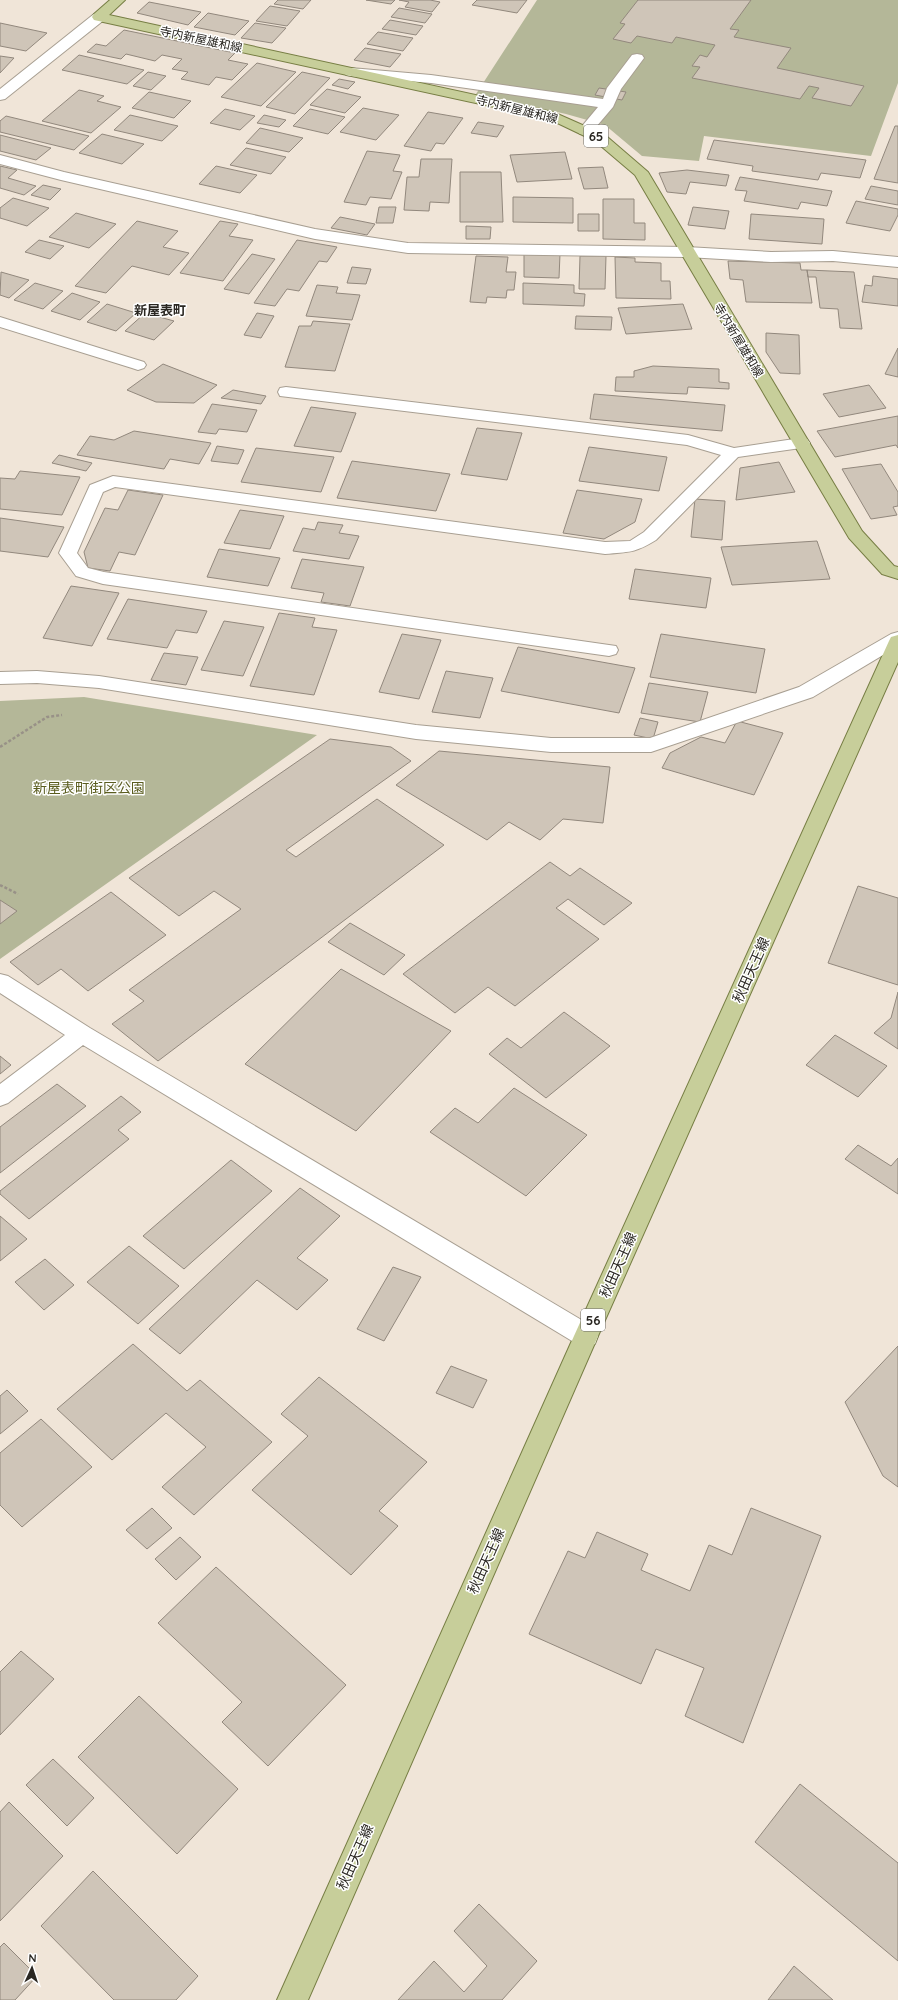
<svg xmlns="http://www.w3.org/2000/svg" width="898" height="2000" viewBox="0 0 898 2000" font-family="Quicksand,'Noto Sans JP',sans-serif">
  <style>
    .green { fill: #b4b798 }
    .building { fill: #cfc5b8; stroke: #92887d }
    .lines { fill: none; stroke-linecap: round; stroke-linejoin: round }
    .minor-casing { stroke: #a89f92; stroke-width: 2 }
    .major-casing { stroke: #777e44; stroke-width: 2 }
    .path { stroke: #989187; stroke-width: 2.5; stroke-dasharray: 3 2; stroke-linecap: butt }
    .minor { fill: #fff; fill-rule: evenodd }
    .major { fill: #c7ce9a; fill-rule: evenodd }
    .labels { text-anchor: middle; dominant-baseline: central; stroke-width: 3; stroke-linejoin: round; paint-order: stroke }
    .far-street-label { font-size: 12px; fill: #2a2722; stroke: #fff }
    .shield { fill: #fff; stroke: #6a6864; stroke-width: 1 }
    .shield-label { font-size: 13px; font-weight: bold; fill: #2a2722 }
    .far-quarter-label { font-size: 13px; font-weight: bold; fill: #2a2722; stroke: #fff }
    .park-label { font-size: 14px; fill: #5a5c1e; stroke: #fff }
    .street-label { font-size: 14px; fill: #2a2722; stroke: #fff }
  </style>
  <rect width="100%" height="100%" fill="#f0e5d8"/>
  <path class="green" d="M537,0H898V83L871,156L704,136L699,161L642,156L605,125L566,114L476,94Z
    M84,697L317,735L0,959V701Z"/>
  <path class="building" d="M278,0H311L303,9L274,4Z
    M366,0H395L391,4Z
    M399,0H430L440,2L432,12L405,7L409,2Z
    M477,0H527L517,13L472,5Z
    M638,0H751L730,29L739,30L734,37L791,48L777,68L864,86L851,106L812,98L819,88L809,86L800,99L692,78L700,67L692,66L700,55L707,57L715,45L676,37L672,43L637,36L631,43L613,39L625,24L620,23Z
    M149,2L201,12L188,25L137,13Z
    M270,6L300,11L287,26L256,21Z
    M399,8L432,14L425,23L391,17Z
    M208,13L249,21L235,35L194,27Z
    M390,20L423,26L416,35L382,29Z
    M0,23L47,33L26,51L0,46Z
    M255,23L286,28L272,43L241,38Z
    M124,30L235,53L228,60L248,64L232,80L216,77L209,85L181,79L188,72L172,69L182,59L162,55L155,61L126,54L121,59L87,52L96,44L106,46Z
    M378,32L413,38L403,51L367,44Z
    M365,48L401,54L390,67L354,60Z
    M79,55L144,70L127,84L62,70Z
    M0,56L14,58L0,73Z
    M257,63L296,72L261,106L221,97Z
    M148,72L166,76L151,90L133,86Z
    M302,72L330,78L295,114L266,107Z
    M339,79L355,82L348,89L332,85Z
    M599,88L626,92L622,100L595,95Z
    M327,89L361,97L345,113L310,105Z
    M79,90L104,96L97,101L121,107L91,133L42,121Z
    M149,92L191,101L174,118L132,108Z
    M363,108L399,115L376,140L340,132Z
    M225,109L255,116L240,130L210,123Z
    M310,109L345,117L328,134L293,126Z
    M428,112L463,118L444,144L436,143L431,151L404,146Z
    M130,115L178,126L162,141L114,130Z
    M264,115L286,120L279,127L257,123Z
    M6,116L89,136L74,150L0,132V121Z
    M478,122L504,126L497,137L471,133Z
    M895,126H898V183L874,179Z
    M260,128L303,138L289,152L246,143Z
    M102,134L144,144L122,164L79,153Z
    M0,135L51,148L36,160L0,151Z
    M714,140L866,160L860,178L821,173L818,180L752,171L753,166L707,159Z
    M246,148L286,157L271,174L230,165Z
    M367,151L400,155L393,171L402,172L391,199L370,197L366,205L344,202Z
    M565,152L572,179L517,182L510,155Z
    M421,159H452L449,203L430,202L429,211L404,210L407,177H419Z
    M0,166L17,170L8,178L36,186L24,195L0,188Z
    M216,166L257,175L240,193L199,184Z
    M603,167L608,188L584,189L578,168Z
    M687,170L729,175L726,186L690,182L686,194L667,192L659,173Z
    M460,172H501L503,222H460Z
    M740,177L832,191L827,206L801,202L798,209L744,201L747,191L735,190Z
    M43,185L61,189L50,200L31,195Z
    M871,186L898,191V205L865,199Z
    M513,197L573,198V223L513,222Z
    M13,198L49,208L27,226L0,218V208Z
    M603,199H634V223H645V240L603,239Z
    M856,201L898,209V215L890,231L846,223Z
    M379,207H396L393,223H376Z
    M693,207L729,211L725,229L688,225Z
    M76,213L116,224L89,248L49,237Z
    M578,214H599V231H578Z
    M751,214L824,219L822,244L749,239Z
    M340,217L375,224L367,235L331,228Z
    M137,221L178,231L163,247L189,253L169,275L132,266L106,293L75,286Z
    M220,221L238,224L229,236L253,240L223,281L180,273Z
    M466,226L491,227L490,239H466Z
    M39,240L64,246L50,259L25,252Z
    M297,240L337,247L327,262L319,261L299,291L287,289L275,306L254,303Z
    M252,254L275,259L249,294L224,289Z
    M524,254H560L559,278L524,277Z
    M476,256L508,257L506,272H516L514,290H507L506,298L487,297L486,303L470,302Z
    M580,256H606L605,289H579Z
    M615,257L635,258V262L661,263V281H670L671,299L616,298Z
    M728,261L800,263L801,270H807L812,303L746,302L743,280L730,279Z
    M352,267L371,269L366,284L347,283Z
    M807,270L854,272L862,329L840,328L838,309L820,308L816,277H808Z
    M1,272L29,280L9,298L0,295Z
    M873,276L898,279V306L862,302L865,285L872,286Z
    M35,283L63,291L43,309L14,300Z
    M523,283L574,285V293L585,294L584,306L523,304Z
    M317,285L338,287L336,293L360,295L352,320L306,316Z
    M72,293L100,302L80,320L51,311Z
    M107,304L136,313L116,331L87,322Z
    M683,304L692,329L626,334L618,308Z
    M145,313L174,321L154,340L125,331Z
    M257,313L274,316L261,338L244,335Z
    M576,316L612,317L611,330L575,329Z
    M313,321L350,324L335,371L285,367L299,326H311Z
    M766,333L799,335L800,374L780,373L766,352Z
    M898,348V377L885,374Z
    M163,364L217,385L194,403L156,402L127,390Z
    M653,366L719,369V382L729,383V389L688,387L687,394L615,391L616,377H634V371Z
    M869,385L886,408L839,417L823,394Z
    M233,390L266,396L261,404L221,398Z
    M594,394L725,405L722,431L590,419Z
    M212,404L257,410L247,432L219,429L216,434L198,432Z
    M311,407L356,413L341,452L294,446Z
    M898,416V448L896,445L835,457L817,431Z
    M477,428L522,433L507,480L461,474Z
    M134,431L211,443L199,464L170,459L164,469L77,455L90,436L114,440Z
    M217,446L244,450L238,464L211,461Z
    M589,447L667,457L659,491L579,481Z
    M256,448L334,457L321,492L241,482Z
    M59,455L92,463L86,471L52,463Z
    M352,461L450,474L436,511L337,498Z
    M779,462L795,492L736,500L740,468Z
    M881,464L898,492V506L893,507L897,515L871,519L842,469Z
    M20,471L80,477L62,515L0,509V478L15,479Z
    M128,490L163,495L135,555L119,552L110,571L88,568L84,552L105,508L118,510Z
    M577,490L642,499L635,522L604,539L563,533Z
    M695,499L725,501L722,540L691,537Z
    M240,510L284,516L270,549L224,543Z
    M0,518L64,527L48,557L0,551Z
    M318,522L343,525L339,533L359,536L349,559L293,551L303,528L315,530Z
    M817,541L830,579L732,585L721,547Z
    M219,549L280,558L268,586L207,577Z
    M302,559L364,567L350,606L321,602L324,593L291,588Z
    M635,569L711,578L706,608L629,599Z
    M71,586L119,593L92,646L43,638Z
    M128,599L207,611L197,633L176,630L167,648L107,639Z
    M279,613L315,618L312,627L337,630L314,695L250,686Z
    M224,621L264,627L243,676L201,670Z
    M402,634L441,640L419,699L379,692Z
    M661,634L765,649L756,693L650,677Z
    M518,647L635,668L619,713L501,691Z
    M164,653L198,657L186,685L151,680Z
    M446,671L493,678L480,718L432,712Z
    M649,683L708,692L700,722L641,713Z
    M640,718L658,722L653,739L634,735Z
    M737,721L783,733L754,795L662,768L670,753L701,737L725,743Z
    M330,739L391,747L411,761L286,850L296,857L377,799L444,845L158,1061L112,1024L144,1001L129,990L241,909L214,891L179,916L129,878Z
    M439,751L610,767L603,823L563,819L540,840L509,822L487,840L396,785Z
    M550,862L570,876L580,868L632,903L604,925L568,899L556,908L599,939L515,1006L488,987L455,1013L403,974Z
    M858,886L898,898V985L828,963Z
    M111,892L166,935L88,991L61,969L38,985L10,962Z
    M0,900L17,911L0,924Z
    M350,923L405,955L384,975L328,942Z
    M341,969L451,1031L356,1131L245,1064Z
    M898,992V1049L874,1033L891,1018Z
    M564,1012L610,1046L546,1098L489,1054L507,1038L521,1048Z
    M835,1035L887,1066L858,1097L806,1065Z
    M0,1056L11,1065L0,1074Z
    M57,1084L86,1106L0,1173V1127Z
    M514,1088L587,1135L526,1196L430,1132L455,1108L478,1123Z
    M121,1096L141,1112L118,1130L129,1139L29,1219L0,1194V1191Z
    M858,1145L891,1166L898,1158V1194L845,1159Z
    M231,1160L272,1191L184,1269L143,1236Z
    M300,1188L340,1216L297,1258L328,1280L297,1310L257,1280L180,1354L149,1329Z
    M0,1216L27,1239L0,1261Z
    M129,1246L179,1286L138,1324L87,1282Z
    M45,1259L74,1285L44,1310L15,1282Z
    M393,1267L421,1277L384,1341L357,1329Z
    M133,1344L187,1391L200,1380L272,1442L194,1515L162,1487L206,1447L166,1413L112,1460L57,1409Z
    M898,1346V1487L883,1476L845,1402Z
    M451,1366L487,1380L473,1408L436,1393Z
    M319,1377L427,1462L379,1511L398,1526L351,1575L252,1490L308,1436L281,1414Z
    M7,1390L28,1411L0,1434V1396Z
    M41,1419L92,1467L22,1527L0,1505V1453Z
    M152,1508L172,1528L147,1549L126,1530Z
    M751,1508L821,1536L743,1743L685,1716L704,1668L656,1649L641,1684L529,1634L568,1551L585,1558L597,1532L648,1554L641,1570L690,1591L709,1545L732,1555Z
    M180,1537L201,1557L176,1580L155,1559Z
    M216,1567L346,1685L268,1766L222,1722L242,1702L158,1623Z
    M21,1651L54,1679L0,1735V1672Z
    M139,1696L238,1789L177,1854L78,1757Z
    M53,1759L94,1798L67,1826L26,1785Z
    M800,1784L898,1863V1961L755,1842Z
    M9,1802L63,1856L0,1921V1812Z
    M93,1871L198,1976L176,2000H114L41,1926Z
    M479,1904L537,1961L502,2000H398L434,1961L464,1992L487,1966L454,1931Z
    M4,1943L37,1976L15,2000H0V1947Z
    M794,1966L833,2000H768Z"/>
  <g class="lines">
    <defs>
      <path id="minor" d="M99,13L104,14L106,17L104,20L5,99L0,100V89L94,14Z
        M637,54L642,55L644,58L621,89L613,107L590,134H580L578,131L598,107L431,83L351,76L346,75L344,72L346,69L351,68L431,75L603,99L607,88L632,55Z
        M0,155L64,172L315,229L408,243L687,247L771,252L833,251L898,257V267L833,261L771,262L687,257L408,253L315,239L61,180L0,164Z
        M0,317L144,362L146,365L144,368L138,370L132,368L0,327Z
        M286,387L688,435L734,448L801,438L807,439L810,443L807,447L801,448L738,457L656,540C635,553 629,552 605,554L115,487L103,492L77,553L88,568L104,572L616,646L618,650L616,654L609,656L103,584L76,576L59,553L90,485L113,476L605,542L630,541L644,532L721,455L687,445L280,396L278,392L280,388Z
        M898,632V646L813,697L651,752H551L416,739L99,688L37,683L0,684V672L37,671L99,676L416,725L551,738H650L799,687L891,634Z
        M0,974L8,976L90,1028L595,1328L598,1336L595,1344L586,1347L577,1344L83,1045L8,1103L0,1106V1084L65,1035L0,993Z"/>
      <path id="major" d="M110,0H125L109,15L553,112L605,135L648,172L862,531L894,566L898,567V579L882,574L849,538L635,175L595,141L549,119L94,20L92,17L94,14Z
        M898,635V662L598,1336L308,2000H277L574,1336L889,641L891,637Z"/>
    </defs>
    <use href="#minor" class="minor-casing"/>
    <use href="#major" class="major-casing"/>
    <path class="path" d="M0,747L47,717L62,715
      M0,885L18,894"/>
    <use href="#minor" class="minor"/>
    <use href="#major" class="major"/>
  </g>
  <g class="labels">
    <g class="far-street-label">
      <text transform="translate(201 39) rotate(12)">寺内新屋雄和線</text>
      <text transform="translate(517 109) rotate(14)">寺内新屋雄和線</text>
      <text transform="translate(739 340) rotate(59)">寺内新屋雄和線</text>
    </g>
    <g class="shield">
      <rect x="584" y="125" width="24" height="22" rx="3"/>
      <rect x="581" y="1309" width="24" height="22" rx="3"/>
    </g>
    <g class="shield-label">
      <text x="596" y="136">65</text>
      <text x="593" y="1320">56</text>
    </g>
    <g class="far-quarter-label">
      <text x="160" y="310">新屋表町</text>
    </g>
    <g class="park-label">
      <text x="89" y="788">新屋表町街区公園</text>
    </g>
    <g class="street-label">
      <text transform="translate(751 970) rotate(-66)">秋田天王線</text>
      <text transform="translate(618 1265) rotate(-66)">秋田天王線</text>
      <text transform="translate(486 1561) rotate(-66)">秋田天王線</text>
      <text transform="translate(355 1857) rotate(-66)">秋田天王線</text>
    </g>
  </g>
  <g transform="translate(32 1968) rotate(3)" stroke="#ffffff" stroke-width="3" paint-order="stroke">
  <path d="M0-3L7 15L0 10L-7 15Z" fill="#2a2722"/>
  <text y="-6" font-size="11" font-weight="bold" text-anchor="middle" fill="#2a2722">N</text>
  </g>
</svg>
